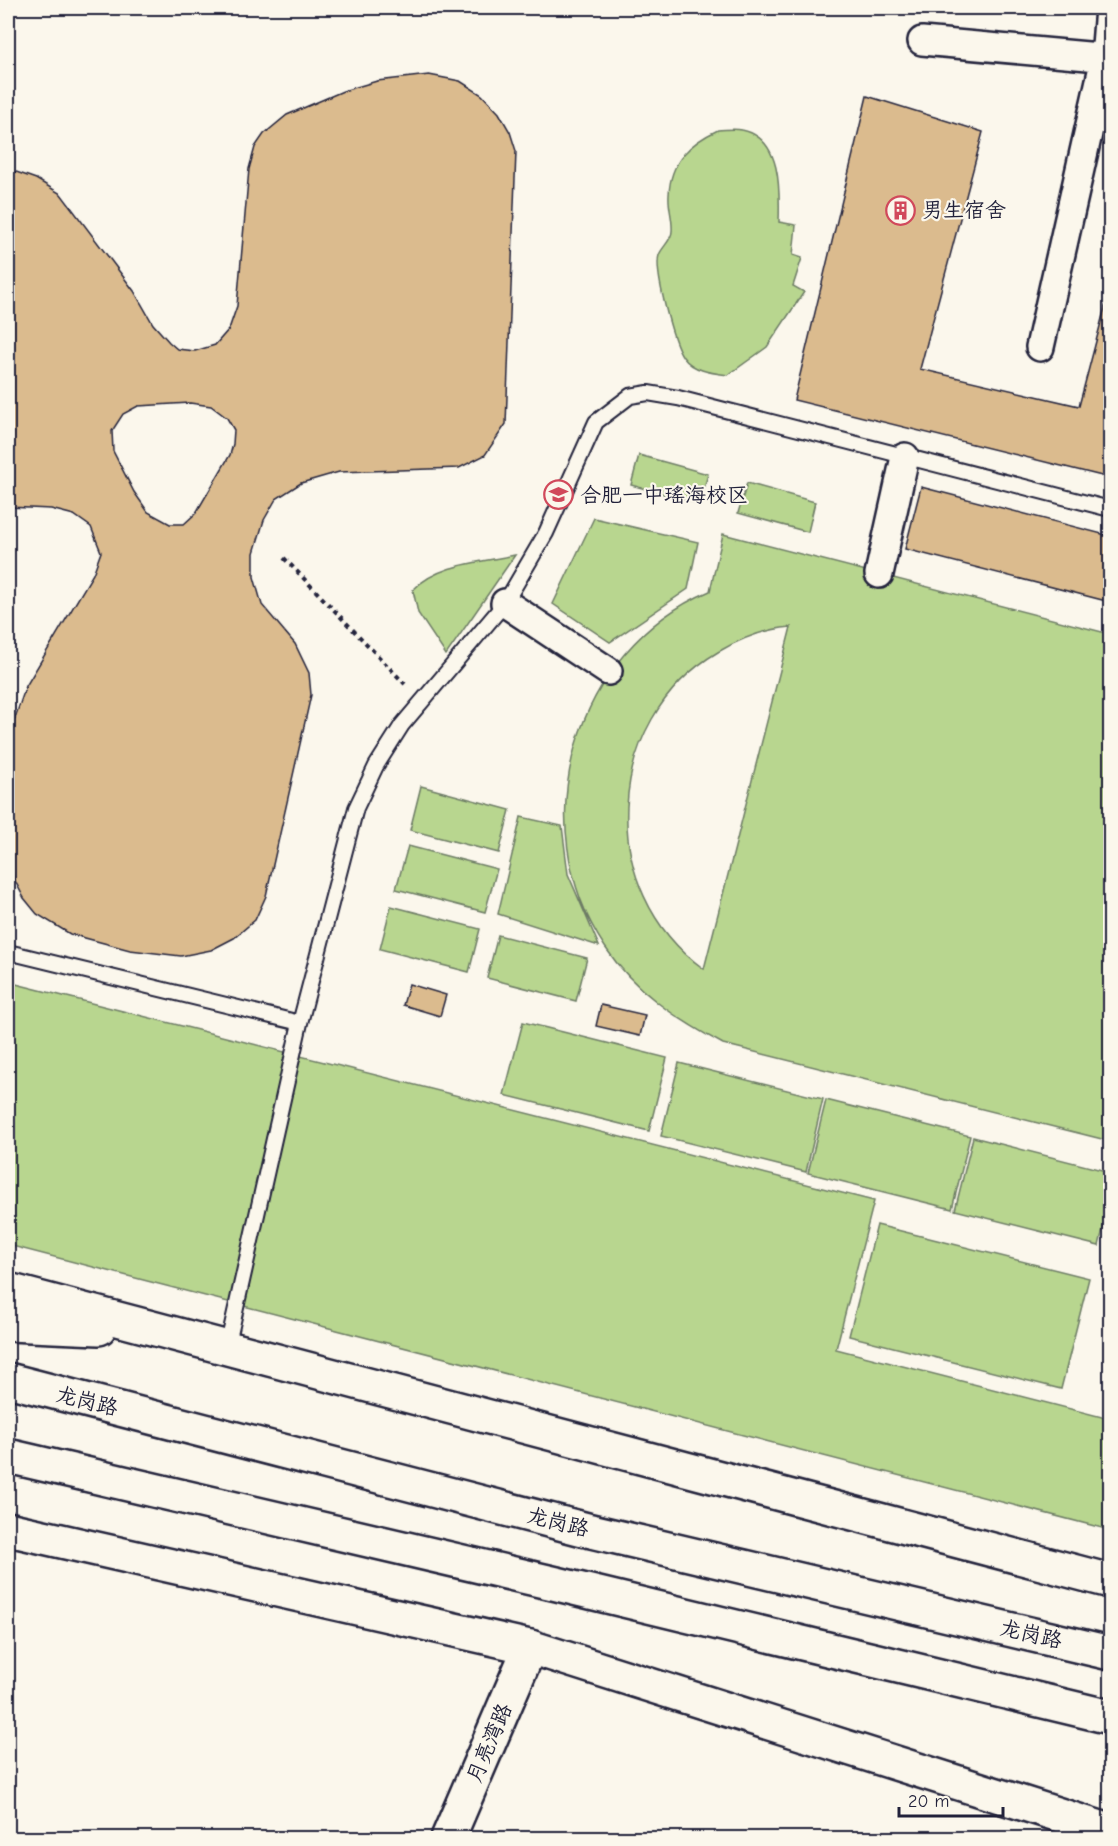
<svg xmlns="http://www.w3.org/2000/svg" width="1118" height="1846" viewBox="0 0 1118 1846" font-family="'Comic Neue','LXGW WenKai TC',sans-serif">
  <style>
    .green { fill: #b8d68f; stroke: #6d7c65; stroke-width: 1.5; fill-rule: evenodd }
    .building { fill: #dbbb8e; stroke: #22223b; stroke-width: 1.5; fill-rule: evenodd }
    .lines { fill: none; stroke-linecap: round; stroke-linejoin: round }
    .service-casing { stroke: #22223b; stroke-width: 18 }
    .minor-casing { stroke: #22223b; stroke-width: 32 }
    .tertiary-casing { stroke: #22223b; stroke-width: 38 }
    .primary-casing { stroke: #22223b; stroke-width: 38 }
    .path { stroke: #22223b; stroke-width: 4; stroke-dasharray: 4.5 4.5; stroke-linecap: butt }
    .service { stroke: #fbf7ec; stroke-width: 14 }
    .minor { stroke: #fbf7ec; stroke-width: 27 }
    .tertiary { stroke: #fbf7ec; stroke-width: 33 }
    .primary { stroke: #fbf7ec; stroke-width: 33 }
    .labels { text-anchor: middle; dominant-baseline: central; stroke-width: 4.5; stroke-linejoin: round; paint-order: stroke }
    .poi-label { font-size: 21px; fill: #22223b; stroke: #fbf7ec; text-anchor: start }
    .street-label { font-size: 21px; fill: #22223b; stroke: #fbf7ec }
  </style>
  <rect width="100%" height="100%" fill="#fbf7ec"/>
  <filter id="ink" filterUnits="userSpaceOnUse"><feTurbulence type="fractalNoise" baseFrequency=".0167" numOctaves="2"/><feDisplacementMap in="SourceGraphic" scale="12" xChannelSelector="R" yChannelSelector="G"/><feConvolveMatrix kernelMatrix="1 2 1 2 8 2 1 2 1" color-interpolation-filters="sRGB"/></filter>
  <g filter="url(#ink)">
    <path class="green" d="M718,130C725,130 734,128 742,130C782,138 780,191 779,222L796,225L793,255L802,258L793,286L804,292L767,347L728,375C712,373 693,371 683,357C673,343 654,271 659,255C662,247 672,240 672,231C673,219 668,207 669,195C670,161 690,143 718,130Z
      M639,455L708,474L700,504L631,485Z
      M747,483L815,502L808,532L738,513Z
      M594,518L698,542L688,589L610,642L553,604Z
      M723,534L1110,634V1141L723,1044C677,1019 635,992 605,947C523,824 574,649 710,591ZM791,627L704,969C595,891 603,720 718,652C740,639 766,629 791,627Z
      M515,555L446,655L418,613L413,590C437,564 482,562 515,555Z
      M421,786L510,810L499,853L410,830Z
      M521,817L562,826L568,874L599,946L498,914Z
      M408,846L497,869L485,912L396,889Z
      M391,906L480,929L469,972L380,949Z
      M498,935L587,958L576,1001L487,978Z
      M8,982L874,1201L836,1349L1110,1419V1530L8,1245Z
      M523,1022L667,1058L649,1131L504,1095Z
      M679,1063L823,1099L806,1172L661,1136Z
      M826,1100L970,1136L952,1209L808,1173Z
      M973,1137L1110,1172V1199L1099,1246L955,1210Z
      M877,1225L1089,1278L1061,1389L849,1336Z"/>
    <path class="building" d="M429,75L460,81L482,95L499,113L510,132L516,151L506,424L485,455L459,468L339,472L301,483L276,499L264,520L254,553V577L262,605L295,644L309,673L311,695L266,896L255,920L234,938L211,950L181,956L130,950L70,934L37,914L24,898L14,879L9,856L8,738L26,686L93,574L101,552L91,527L74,515L51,509L8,507V169L36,179L61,194L134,291L153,324L169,342L177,349L195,351L215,345L229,329L237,306L249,169L255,147L264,134L287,115L343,91L377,81ZM190,403L211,406L227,418L234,430L233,444L230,455L196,513L184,524H170L148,512L134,492L113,451L112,431L123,414L138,406Z
      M867,96L983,132L920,369L1079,406L1110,288V478L794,400Z
      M921,487L1110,536V602L905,549Z
      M409,984L446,995L440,1016L403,1005Z
      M601,1005L645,1015L640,1036L596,1026Z"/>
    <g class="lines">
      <defs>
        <path id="service" d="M8,952L300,1023
          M227,1348L300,1023L356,808L376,766L402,725L505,603L546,533L596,422L630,396L648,393L678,398L1110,509"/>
        <path id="minor" d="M922,41L1110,58
          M1040,347L1105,58L1109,8
          M879,574L905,457
          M505,603L608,671"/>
        <path id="tertiary" d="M448,1838L530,1647"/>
        <path id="primary" d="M8,1290L1110,1581
          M8,1324L99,1328
          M8,1380L587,1530L1110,1653
          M8,1456L557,1584L1110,1717
          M8,1529L530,1647L1110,1831"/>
      </defs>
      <use href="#service" class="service-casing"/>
      <use href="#minor" class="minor-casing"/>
      <use href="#tertiary" class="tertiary-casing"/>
      <use href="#primary" class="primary-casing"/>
      <path class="path" d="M284,558L405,684"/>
      <use href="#service" class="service"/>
      <use href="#minor" class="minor"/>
      <use href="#tertiary" class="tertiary"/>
      <use href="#primary" class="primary"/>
    </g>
  </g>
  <defs>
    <symbol id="building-ring" viewBox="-11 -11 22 22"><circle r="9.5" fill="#fbf7ec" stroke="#d1495b" stroke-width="1.5"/><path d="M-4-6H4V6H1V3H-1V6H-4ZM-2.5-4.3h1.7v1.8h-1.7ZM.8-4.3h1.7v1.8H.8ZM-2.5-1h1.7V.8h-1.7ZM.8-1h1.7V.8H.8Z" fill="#d1495b"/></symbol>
    <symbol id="school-ring" viewBox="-11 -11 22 22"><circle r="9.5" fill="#fbf7ec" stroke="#d1495b" stroke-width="1.5"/><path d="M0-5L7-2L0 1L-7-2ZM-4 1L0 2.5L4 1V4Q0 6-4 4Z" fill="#d1495b"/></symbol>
  </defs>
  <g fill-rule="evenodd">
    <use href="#building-ring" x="884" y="194" width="33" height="33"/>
    <use href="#school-ring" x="542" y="478" width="33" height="33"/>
  </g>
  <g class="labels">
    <g class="poi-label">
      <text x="922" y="210">男生宿舍</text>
      <text x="580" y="495">合肥一中瑶海校区</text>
    </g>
    <g class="street-label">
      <text transform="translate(87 1401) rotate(14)">龙岗路</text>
      <text transform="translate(558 1522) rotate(14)">龙岗路</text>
      <text transform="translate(1031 1634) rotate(13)">龙岗路</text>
      <text transform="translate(489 1743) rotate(-67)">月亮湾路</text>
    </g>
  </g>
  <rect width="1118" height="1846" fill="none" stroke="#fbf7ec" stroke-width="30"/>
  <rect x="15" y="15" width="1088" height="1816" fill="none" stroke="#22223b" stroke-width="2" filter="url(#ink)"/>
  <path d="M899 1807v9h104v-9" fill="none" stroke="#22223b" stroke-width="3"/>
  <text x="908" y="1807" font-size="18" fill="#22223b" stroke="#fbf7ec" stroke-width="4.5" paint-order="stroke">20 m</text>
</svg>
